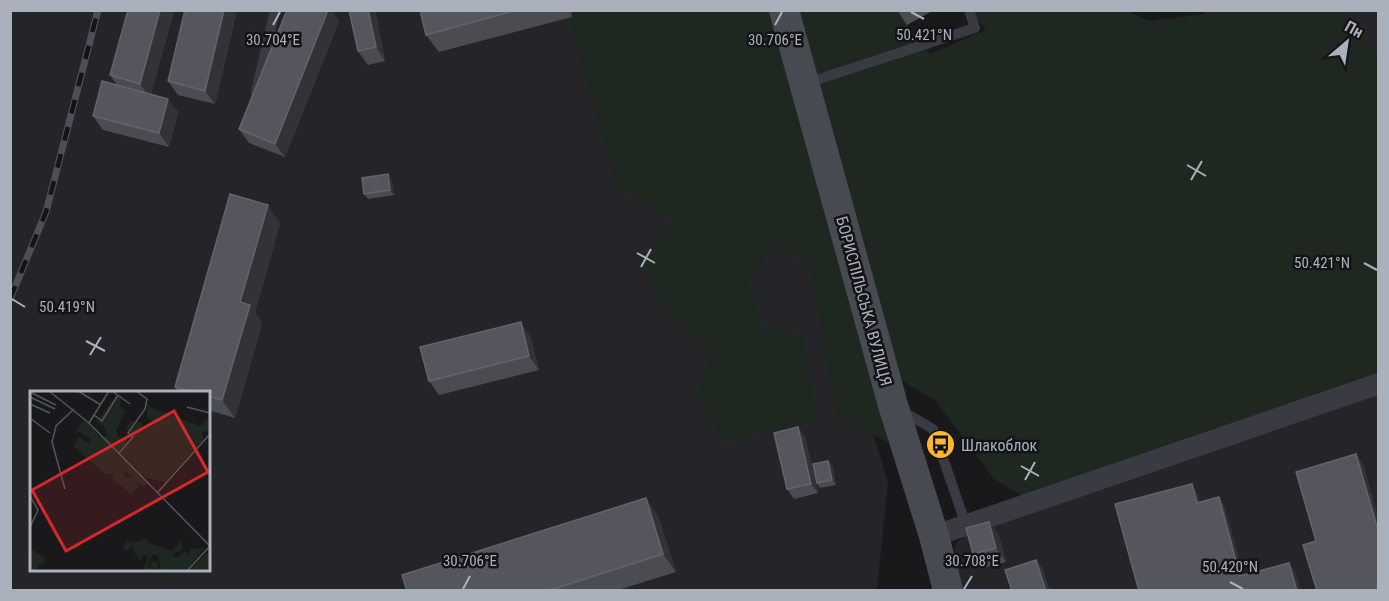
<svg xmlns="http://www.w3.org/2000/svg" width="1389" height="601" viewBox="0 0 1389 601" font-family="'Roboto Condensed',sans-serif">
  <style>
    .built { fill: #252529; fill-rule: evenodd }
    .green { fill: #1f2820 }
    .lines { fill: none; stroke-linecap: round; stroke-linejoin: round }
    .service { stroke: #3a3b42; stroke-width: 10 }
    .minor { stroke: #3a3b42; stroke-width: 21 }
    .secondary { stroke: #484a52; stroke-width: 30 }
    .rail-casing { stroke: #4d4f57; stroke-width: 7 }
    .rail { stroke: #141417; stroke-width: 4.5; stroke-dasharray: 14; stroke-linecap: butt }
    .wall { fill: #4a4c51 }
    .shaded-wall { fill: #323337 }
    .building { fill: #55565d; stroke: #62646c; stroke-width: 1.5 }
    .ticks { fill: none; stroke: #abb0bd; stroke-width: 2 }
    .labels { text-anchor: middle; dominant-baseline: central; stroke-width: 5; stroke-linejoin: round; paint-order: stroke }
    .street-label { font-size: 16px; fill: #abb0bd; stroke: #141417 }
    .poi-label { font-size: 16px; fill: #abb0bd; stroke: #141417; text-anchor: start }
    .inset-road { fill: none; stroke: #53555c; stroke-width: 1.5 }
    .view { fill: #d62828; fill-opacity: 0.15; stroke: #d62828; stroke-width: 3 }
    .inset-edge { fill: none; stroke: #abb0bd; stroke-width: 3 }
    .ticks-label { font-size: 15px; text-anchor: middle; fill: #abb0bd; stroke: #141417; stroke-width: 5; stroke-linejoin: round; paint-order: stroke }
  </style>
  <rect width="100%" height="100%" fill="#19191c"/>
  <path class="built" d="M10,11H749L888,483L877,590H11ZM32,392H208V570H32Z
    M1316,11H1378V84Z
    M1378,395V590H959L952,564L956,543L971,532Z"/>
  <path class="green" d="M566,11H897L930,54L986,30L970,11H1128L1148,21L1205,14V11H1338L1378,55V378L1026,498L994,479L936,401L888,372V442L835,416L810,268L777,246L749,280L762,325L804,335L817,419L724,443L696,396L710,353L668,315L644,264L674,221L616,188Z"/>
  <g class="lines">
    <path class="service" d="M807,83L975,28L969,10
      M256,92L275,10
      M902,411L933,429L966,525"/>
    <path class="minor" d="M934,536L1378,384"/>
    <path class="secondary" d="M784,10L893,405L934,536L948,590"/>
    <defs>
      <path id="rail" d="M10,299L46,212L98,10"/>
    </defs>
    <use href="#rail" class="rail-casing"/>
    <use href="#rail" class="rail"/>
  </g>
  <path class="wall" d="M128,10H174L151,94L178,112L169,147L103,130L93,116L117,85L110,75Z
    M185,10H237L215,104L178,95L168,81Z
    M349,10H375L385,61L368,65L358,51Z
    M420,10H571L572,17L439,52L426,35Z
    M897,10H934L907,25Z
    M339,21L285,157L249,143L239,129Z
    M388,174L391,178L394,195L368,199L364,194Z
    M280,223L255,312L262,323L235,418L208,410V393H179L175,387Z
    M530,336L539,370L439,395L429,381Z
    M798,427L805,437L818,493L794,499L787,489Z
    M828,461L832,465L836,485L820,488L817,483Z
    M658,516L676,572L615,591H407Z
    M989,522L999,536L1006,562L983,568L973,554Z"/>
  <path class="shaded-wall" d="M160,10H174L150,98L140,84Z
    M224,10H237L215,104L205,91Z
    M328,10H332L339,21L285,157L275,144Z
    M368,10H375L385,61L376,47Z
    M168,99L178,112L169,147L159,133Z
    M388,174L391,178L394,195L390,190Z
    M268,205L280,223L255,312L262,323L235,418L222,400L240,302Z
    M521,322L530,336L539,370L529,356Z
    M798,427L805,437L818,493L811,484Z
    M1356,454L1363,463L1378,516V530Z
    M828,461L832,465L836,485L832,480Z
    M1192,484L1198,494L1204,513L1197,503Z
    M1219,497L1225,507L1247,586L1240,576Z
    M646,498L658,516L676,572L663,554Z
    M989,522L999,536L1006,562L996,548Z
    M1036,560L1043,569L1050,591H1046Z
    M1289,563L1296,573L1301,591H1297Z"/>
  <path class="building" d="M128,10H160L140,84L110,75Z
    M185,10H224L205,91L168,81Z
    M287,10H328L275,144L239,129Z
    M349,10H368L376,47L358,51Z
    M420,10H517L426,35Z
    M102,81L168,99L159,133L93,116Z
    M388,174L390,190L364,194L362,178Z
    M230,194L268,205L240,302L250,305L222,400L208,396V393H196L175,387Z
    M521,322L529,356L429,381L420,347Z
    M798,427L811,484L787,489L774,433Z
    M1356,454L1378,530V591H1317L1303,545L1316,541L1296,472Z
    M828,461L832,480L817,483L813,464Z
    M1192,484L1197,503L1219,497L1240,576L1289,563L1297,591H1139L1115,504Z
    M646,498L663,554L547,591H407L402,575Z
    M989,522L996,548L973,554L966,528Z
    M1036,560L1046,591H1012L1005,570Z"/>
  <path class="ticks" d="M911,12L924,19M273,25L280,12M775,25L782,12M1187,165L1206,176M1191,180L1202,161M637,253L655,263M1364,263L1377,270M641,267L651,249M12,299L25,307M86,341L105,351M90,355L101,337M1021,466L1039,476M1025,480L1035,462M1230,582L1243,589M463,589L470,576M964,589L972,576"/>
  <defs>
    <symbol id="bus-disc" viewBox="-11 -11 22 22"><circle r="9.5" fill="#ffb72f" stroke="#141417"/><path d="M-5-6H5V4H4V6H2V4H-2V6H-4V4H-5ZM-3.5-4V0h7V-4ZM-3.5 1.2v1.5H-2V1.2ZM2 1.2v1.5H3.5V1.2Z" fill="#111"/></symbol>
  </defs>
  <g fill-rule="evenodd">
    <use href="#bus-disc" x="924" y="428" width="33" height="33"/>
  </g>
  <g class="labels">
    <g class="street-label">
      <text transform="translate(864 301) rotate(75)">БОРИСПІЛЬСЬКА ВУЛИЦЯ</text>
    </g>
    <g class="poi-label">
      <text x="961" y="445">Шлакоблок</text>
    </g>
  </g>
  <g transform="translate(30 391)">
    <rect width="180" height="180" fill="#19191c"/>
    <path d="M86,5H91L90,16L96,19L86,40L88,46L100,51L104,46L96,37L100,30L112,32L111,40L126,32L117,26V12L120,16L170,35L180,25V40L172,41L173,49L135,91L114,86L118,94H111L95,80L94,85L103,87L109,95L101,103L83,89V83H76L44,56L48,45L58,52L61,48L50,41L44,42L52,31L56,30L71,47L77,45L75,36L66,31ZM115,147L117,151L142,160L152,149V159L142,163L146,167L155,160L159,164L161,158L173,157L167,168L162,166L165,169L157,179L131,180L128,165L123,163L118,174L120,179L121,170L127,171L129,180H113L118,166L114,164L109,170L101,154L98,160L92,157L98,150L109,151ZM0,157L14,167L15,172L8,174L7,180H0ZM179,162L180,180H160L174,164Z" fill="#1f2820"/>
    <path class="inset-road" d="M19,0L59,32L180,155L157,180M48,0L71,14M82,0L100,13M0,1L26,14M0,6L25,18M0,13L20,22M157,16L180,22M64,24L72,30L88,4M0,27L20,42M59,32L79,0M89,62L103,46L98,42L115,18L117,8L106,0M35,98L22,51L26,35L44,18M128,101L180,43M0,105L8,119L0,136"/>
    <path class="view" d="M144,20L178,81L36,160L2,99Z"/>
    <rect width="180" height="180" class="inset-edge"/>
  </g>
  <g class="ticks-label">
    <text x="924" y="40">50.421°N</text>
    <text x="273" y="45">30.704°E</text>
    <text x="775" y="45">30.706°E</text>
    <text x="1322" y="268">50.421°N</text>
    <text x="67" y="312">50.419°N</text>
    <text x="470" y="566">30.706°E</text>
    <text x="972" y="566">30.708°E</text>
    <text x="1230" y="572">50.420°N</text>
  </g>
  <rect width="1389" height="601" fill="none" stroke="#abb0bd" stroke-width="24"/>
  <g transform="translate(1347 42) rotate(29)" stroke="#141417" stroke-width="4.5" paint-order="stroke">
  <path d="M0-4.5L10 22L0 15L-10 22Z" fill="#abb0bd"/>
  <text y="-9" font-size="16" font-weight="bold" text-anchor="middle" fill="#abb0bd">Пн</text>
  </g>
</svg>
